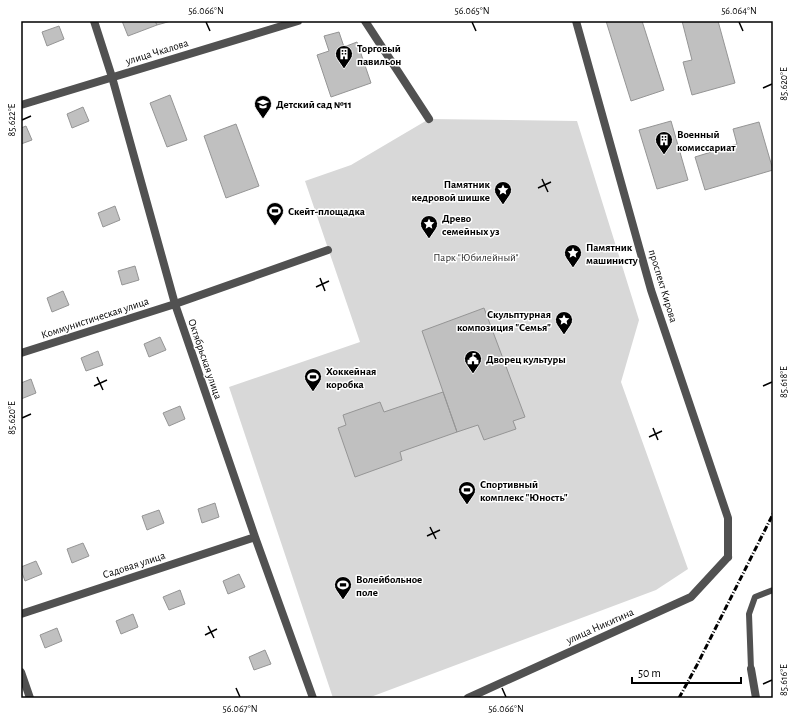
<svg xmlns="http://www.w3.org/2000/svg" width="794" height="719" viewBox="0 0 794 719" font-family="'Alegreya Sans',sans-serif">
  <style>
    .green { fill: #d8d8d8 }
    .building { fill: #c0c0c0; stroke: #959595 }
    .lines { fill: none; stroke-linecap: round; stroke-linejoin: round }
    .service { stroke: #515151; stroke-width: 6 }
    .pedestrian { stroke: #515151; stroke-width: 8 }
    .minor { stroke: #515151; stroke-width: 8 }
    .tertiary { stroke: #515151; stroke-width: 8 }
    .rail { stroke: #000; stroke-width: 3; stroke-dasharray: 6 2 1 2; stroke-linecap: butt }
    .ticks { fill: none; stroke: #000; stroke-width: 1.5 }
    .labels { text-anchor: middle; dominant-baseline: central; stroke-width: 3; stroke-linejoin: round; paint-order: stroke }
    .poi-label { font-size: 11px; font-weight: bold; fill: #000; stroke: #fff; text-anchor: start }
    .street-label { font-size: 11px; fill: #000; stroke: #fff }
    .park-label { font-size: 11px; fill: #2f2f2f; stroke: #fff }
    .neatline { fill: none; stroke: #000; stroke-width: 1.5 }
    .ticks-label { font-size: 10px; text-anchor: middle; fill: #000 }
  </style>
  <rect width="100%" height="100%" fill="#fff"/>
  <path class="green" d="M429,119L577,121L639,320L621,382L688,569L656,590L368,698H333L229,387L360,342L305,181L351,165Z"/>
  <path class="building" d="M122,21H155L157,25L128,36Z
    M155,21H171L157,25Z
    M606,21H642L664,90L631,101Z
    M682,21H718L735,83L692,95L683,62L692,60Z
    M59,26L64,39L47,46L42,32Z
    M339,32L344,47L357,42L371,83L331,97L317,55L329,51L324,36Z
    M170,95L187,140L167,147L150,103Z
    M83,107L89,121L72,128L67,114Z
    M671,121L688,180L657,189L639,130Z
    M759,122L773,170L705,190L695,157L737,144L733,129Z
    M236,124L259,186L226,198L204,136Z
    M26,126L32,140L21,144V128Z
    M115,206L120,220L103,227L98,213Z
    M135,266L139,280L122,285L118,271Z
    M63,291L69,305L52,312L47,298Z
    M484,308L525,417L513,421L516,429L484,440L478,425L457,432L422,331Z
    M160,337L166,350L149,357L144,344Z
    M98,351L103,365L86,371L81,358Z
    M31,379L36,393L21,399V383Z
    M443,392L457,432L400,452L402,460L355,477L338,428L346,425L343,415L380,402L384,412Z
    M180,406L185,419L169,426L163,413Z
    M215,503L219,517L202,523L198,509Z
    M159,510L164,523L147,530L142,516Z
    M83,543L89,556L72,563L67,549Z
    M36,561L42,574L25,581L21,570V567Z
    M239,574L245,587L228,594L223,581Z
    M180,590L185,604L169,610L163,597Z
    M133,614L138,627L121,634L116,621Z
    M57,628L62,641L45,648L40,635Z
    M265,650L271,664L254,670L249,657Z"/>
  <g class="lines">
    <path class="service" d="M751,669L749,614L755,597L773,590"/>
    <path class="pedestrian" d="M365,21L429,119
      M175,304L328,250"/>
    <path class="minor" d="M94,21L112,77L175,304L255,537L313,698
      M21,353L175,304
      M21,614L255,537
      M751,669L756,698
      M468,698L691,597L728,557"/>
    <path class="tertiary" d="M576,21L651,290L728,518V557
      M21,105L298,21
      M21,672L30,698"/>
    <path class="rail" d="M679,698L697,665L773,514"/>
  </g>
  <path class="ticks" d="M206,22L210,31M472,22L476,31M739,22L743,31M763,88L772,84M22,120L31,116M542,179L548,192M538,188L551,182M320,278L325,291M316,287L329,281M97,377L103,390M94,386L107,380M763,386L772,382M22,418L31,414M653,428L658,440M649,437L662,431M430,527L436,539M427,536L440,530M208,626L214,638M205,635L217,629M763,684L772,680M236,688L240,697M502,688L506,697"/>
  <defs>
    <symbol id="building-pin" viewBox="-11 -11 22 30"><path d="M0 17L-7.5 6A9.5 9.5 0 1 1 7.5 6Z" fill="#000" stroke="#fff"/><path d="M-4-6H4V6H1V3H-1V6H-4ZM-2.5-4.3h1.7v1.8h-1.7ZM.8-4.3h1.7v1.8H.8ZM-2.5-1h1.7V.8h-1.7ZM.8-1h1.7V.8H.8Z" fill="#fff"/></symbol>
    <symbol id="school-pin" viewBox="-11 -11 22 30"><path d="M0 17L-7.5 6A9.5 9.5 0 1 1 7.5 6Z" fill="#000" stroke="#fff"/><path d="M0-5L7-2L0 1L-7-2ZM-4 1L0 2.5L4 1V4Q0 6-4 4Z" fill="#fff"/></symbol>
    <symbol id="sight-pin" viewBox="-11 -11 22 30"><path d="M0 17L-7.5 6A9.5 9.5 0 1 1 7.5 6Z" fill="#000" stroke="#fff"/><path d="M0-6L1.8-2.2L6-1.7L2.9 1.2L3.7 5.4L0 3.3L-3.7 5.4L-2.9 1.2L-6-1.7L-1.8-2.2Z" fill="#fff"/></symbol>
    <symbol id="stadium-pin" viewBox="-11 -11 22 30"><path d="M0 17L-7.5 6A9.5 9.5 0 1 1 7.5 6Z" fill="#000" stroke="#fff"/><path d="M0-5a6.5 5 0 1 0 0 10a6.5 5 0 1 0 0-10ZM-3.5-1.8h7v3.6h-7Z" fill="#fff"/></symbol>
    <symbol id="civic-pin" viewBox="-11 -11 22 30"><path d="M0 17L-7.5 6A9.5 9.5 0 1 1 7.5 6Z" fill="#000" stroke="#fff"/><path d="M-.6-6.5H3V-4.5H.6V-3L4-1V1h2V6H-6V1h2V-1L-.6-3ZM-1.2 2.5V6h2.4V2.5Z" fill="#fff"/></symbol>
  </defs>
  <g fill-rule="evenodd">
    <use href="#building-pin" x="334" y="44" width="20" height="27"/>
    <use href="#school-pin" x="253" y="94" width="20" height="27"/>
    <use href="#building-pin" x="654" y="130" width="20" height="27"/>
    <use href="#sight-pin" x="493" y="180" width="20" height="27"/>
    <use href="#stadium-pin" x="265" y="201" width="20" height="27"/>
    <use href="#sight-pin" x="419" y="214" width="20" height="27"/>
    <use href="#sight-pin" x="563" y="243" width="20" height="27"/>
    <use href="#sight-pin" x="554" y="310" width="20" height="27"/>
    <use href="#civic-pin" x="463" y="349" width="20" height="27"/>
    <use href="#stadium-pin" x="303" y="367" width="20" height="27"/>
    <use href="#stadium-pin" x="457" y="480" width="20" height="27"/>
    <use href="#stadium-pin" x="333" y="575" width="20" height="27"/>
  </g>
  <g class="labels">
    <g class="poi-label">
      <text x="357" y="48">Торговый<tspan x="357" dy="13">павильон</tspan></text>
      <text x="276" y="104">Детский сад №11</text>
      <text x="677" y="134">Военный<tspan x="677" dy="13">комиссариат</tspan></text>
      <text x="490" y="184" text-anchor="end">Памятник<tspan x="490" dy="13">кедровой шишке</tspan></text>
      <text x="288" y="211">Скейт-площадка</text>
      <text x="442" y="218">Древо<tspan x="442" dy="13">семейных уз</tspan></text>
      <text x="586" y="247">Памятник<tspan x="586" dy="13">машинисту</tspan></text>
      <text x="551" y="314" text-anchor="end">Скульптурная<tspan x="551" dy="13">композиция "Семья"</tspan></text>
      <text x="486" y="359">Дворец культуры</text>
      <text x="326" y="371">Хоккейная<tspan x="326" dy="13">коробка</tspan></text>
      <text x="480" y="484">Спортивный<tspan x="480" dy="13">комплекс "Юность"</tspan></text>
      <text x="356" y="579">Волейбольное<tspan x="356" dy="13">поле</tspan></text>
    </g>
    <g class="street-label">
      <text transform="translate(157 52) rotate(-17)">улица Чкалова</text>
      <text transform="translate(663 286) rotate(73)">проспект Кирова</text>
      <text transform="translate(95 318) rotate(-18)">Коммунистическая улица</text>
      <text transform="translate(205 359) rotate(71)">Октябрьская улица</text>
      <text transform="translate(134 565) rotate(-18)">Садовая улица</text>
      <text transform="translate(600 626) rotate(-24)">улица Никитина</text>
    </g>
    <g class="park-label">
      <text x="476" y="257">Парк "Юбилейный"</text>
    </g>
  </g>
  <rect width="794" height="719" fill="none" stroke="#ffffff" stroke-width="44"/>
  <path d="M632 677v6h109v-6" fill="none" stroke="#000000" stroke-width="2"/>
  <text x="638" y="677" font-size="12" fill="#000000" stroke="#ffffff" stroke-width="3" paint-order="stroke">50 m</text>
  <rect x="22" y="22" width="750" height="675" class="neatline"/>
  <g class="ticks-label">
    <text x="206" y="14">56.066°N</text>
    <text x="472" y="14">56.065°N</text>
    <text x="739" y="14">56.064°N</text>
    <text transform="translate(783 84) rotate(-90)" y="4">85.620°E</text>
    <text transform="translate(11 120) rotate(-90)" y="4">85.622°E</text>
    <text transform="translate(783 382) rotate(-90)" y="4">85.618°E</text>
    <text transform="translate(11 418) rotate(-90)" y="4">85.620°E</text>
    <text transform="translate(783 680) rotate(-90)" y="4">85.616°E</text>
    <text x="240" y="712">56.067°N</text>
    <text x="506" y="712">56.066°N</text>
  </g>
</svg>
